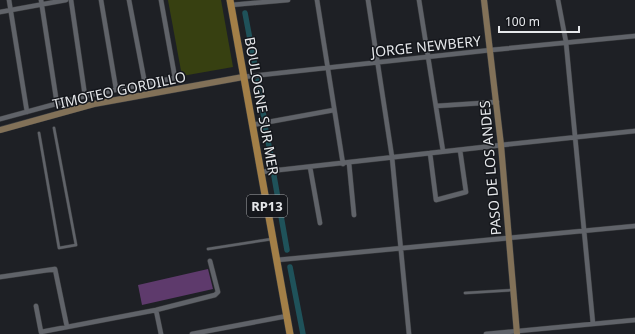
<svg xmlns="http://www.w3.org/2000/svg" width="635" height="334" viewBox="0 0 635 334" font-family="'Noto Sans',sans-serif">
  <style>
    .green { fill: #374011 }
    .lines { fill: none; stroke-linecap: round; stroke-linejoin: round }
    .canal { stroke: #1f525a; stroke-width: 5.5 }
    .building { fill: #5e3a6c }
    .lane-casing { stroke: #393b3e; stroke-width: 3.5 }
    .street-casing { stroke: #393b3e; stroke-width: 5.5 }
    .secondary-casing { stroke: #393b3e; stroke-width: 7 }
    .primary-casing { stroke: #393b3e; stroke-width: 8 }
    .lane { stroke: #606369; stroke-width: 2.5 }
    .street { stroke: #606369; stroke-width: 4.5 }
    .secondary { stroke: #827158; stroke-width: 6 }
    .primary { stroke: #a37f47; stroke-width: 7 }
    .labels { text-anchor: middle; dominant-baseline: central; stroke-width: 3; stroke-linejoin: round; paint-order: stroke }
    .shield { fill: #15171c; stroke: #a7a9ac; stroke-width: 1 }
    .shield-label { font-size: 13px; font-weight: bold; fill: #e5e7ea }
    .street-label { font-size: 14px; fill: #e5e7ea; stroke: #15171c }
  </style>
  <rect width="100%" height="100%" fill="#1e2025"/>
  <path class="green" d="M168,0H221L233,67L182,76Z"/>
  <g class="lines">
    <path class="canal" d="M245,13L255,66
      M258,81L264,118
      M265,126L273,166
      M274,176L287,250
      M290,267L303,334"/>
  </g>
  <path class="building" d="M208,269L213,289L142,305L138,285Z"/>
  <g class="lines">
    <defs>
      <path id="lane" d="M39,133L59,248L76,245L54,128
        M208,249L272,239
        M465,293L513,290"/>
      <path id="street" d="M9,0L27,112
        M41,0L57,104
        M71,0L85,96
        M101,0L116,89
        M129,0L145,84
        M317,0L343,164
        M368,0L392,157L409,334
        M419,0L443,151
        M558,0L566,42L593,324
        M231,5L288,0
        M0,12L66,0
        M243,77L491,50L635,36
        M436,106L497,102
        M0,119L85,96L175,78L161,0
        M252,125L334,110
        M430,153L436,200L466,192L460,150
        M349,163L354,215
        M310,167L320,223
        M261,172L511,144L635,131
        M277,260L635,226
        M0,277L55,269L67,327
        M36,306L41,332L156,310L215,295L218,292L210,261
        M156,310L161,334
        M192,334L287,316
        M486,334L635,320"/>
      <path id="secondary" d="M484,0L501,145L517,334
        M0,130L94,104L243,77"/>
      <path id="primary" d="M230,0L290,334"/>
    </defs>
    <use href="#lane" class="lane-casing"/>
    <use href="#street" class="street-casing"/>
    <use href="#secondary" class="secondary-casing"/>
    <use href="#primary" class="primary-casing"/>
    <use href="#lane" class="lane"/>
    <use href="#street" class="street"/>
    <use href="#secondary" class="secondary"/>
    <use href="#primary" class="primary"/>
  </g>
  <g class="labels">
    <rect class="shield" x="247" y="195" width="40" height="22" rx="3"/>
    <g class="shield-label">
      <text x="267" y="206">RP13</text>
    </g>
    <g class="street-label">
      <text transform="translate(426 46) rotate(-6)">JORGE NEWBERY</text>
      <text transform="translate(119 90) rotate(-12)">TIMOTEO GORDILLO</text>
      <text transform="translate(262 106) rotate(80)">BOULOGNE SUR MER</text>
      <text transform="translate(490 168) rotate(-95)">PASO DE LOS ANDES</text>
    </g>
  </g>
  <path d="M499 26v6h80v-6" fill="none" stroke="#e5e7ea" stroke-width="2"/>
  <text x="505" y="26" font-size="12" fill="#e5e7ea" stroke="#15171c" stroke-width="3" paint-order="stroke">100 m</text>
</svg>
